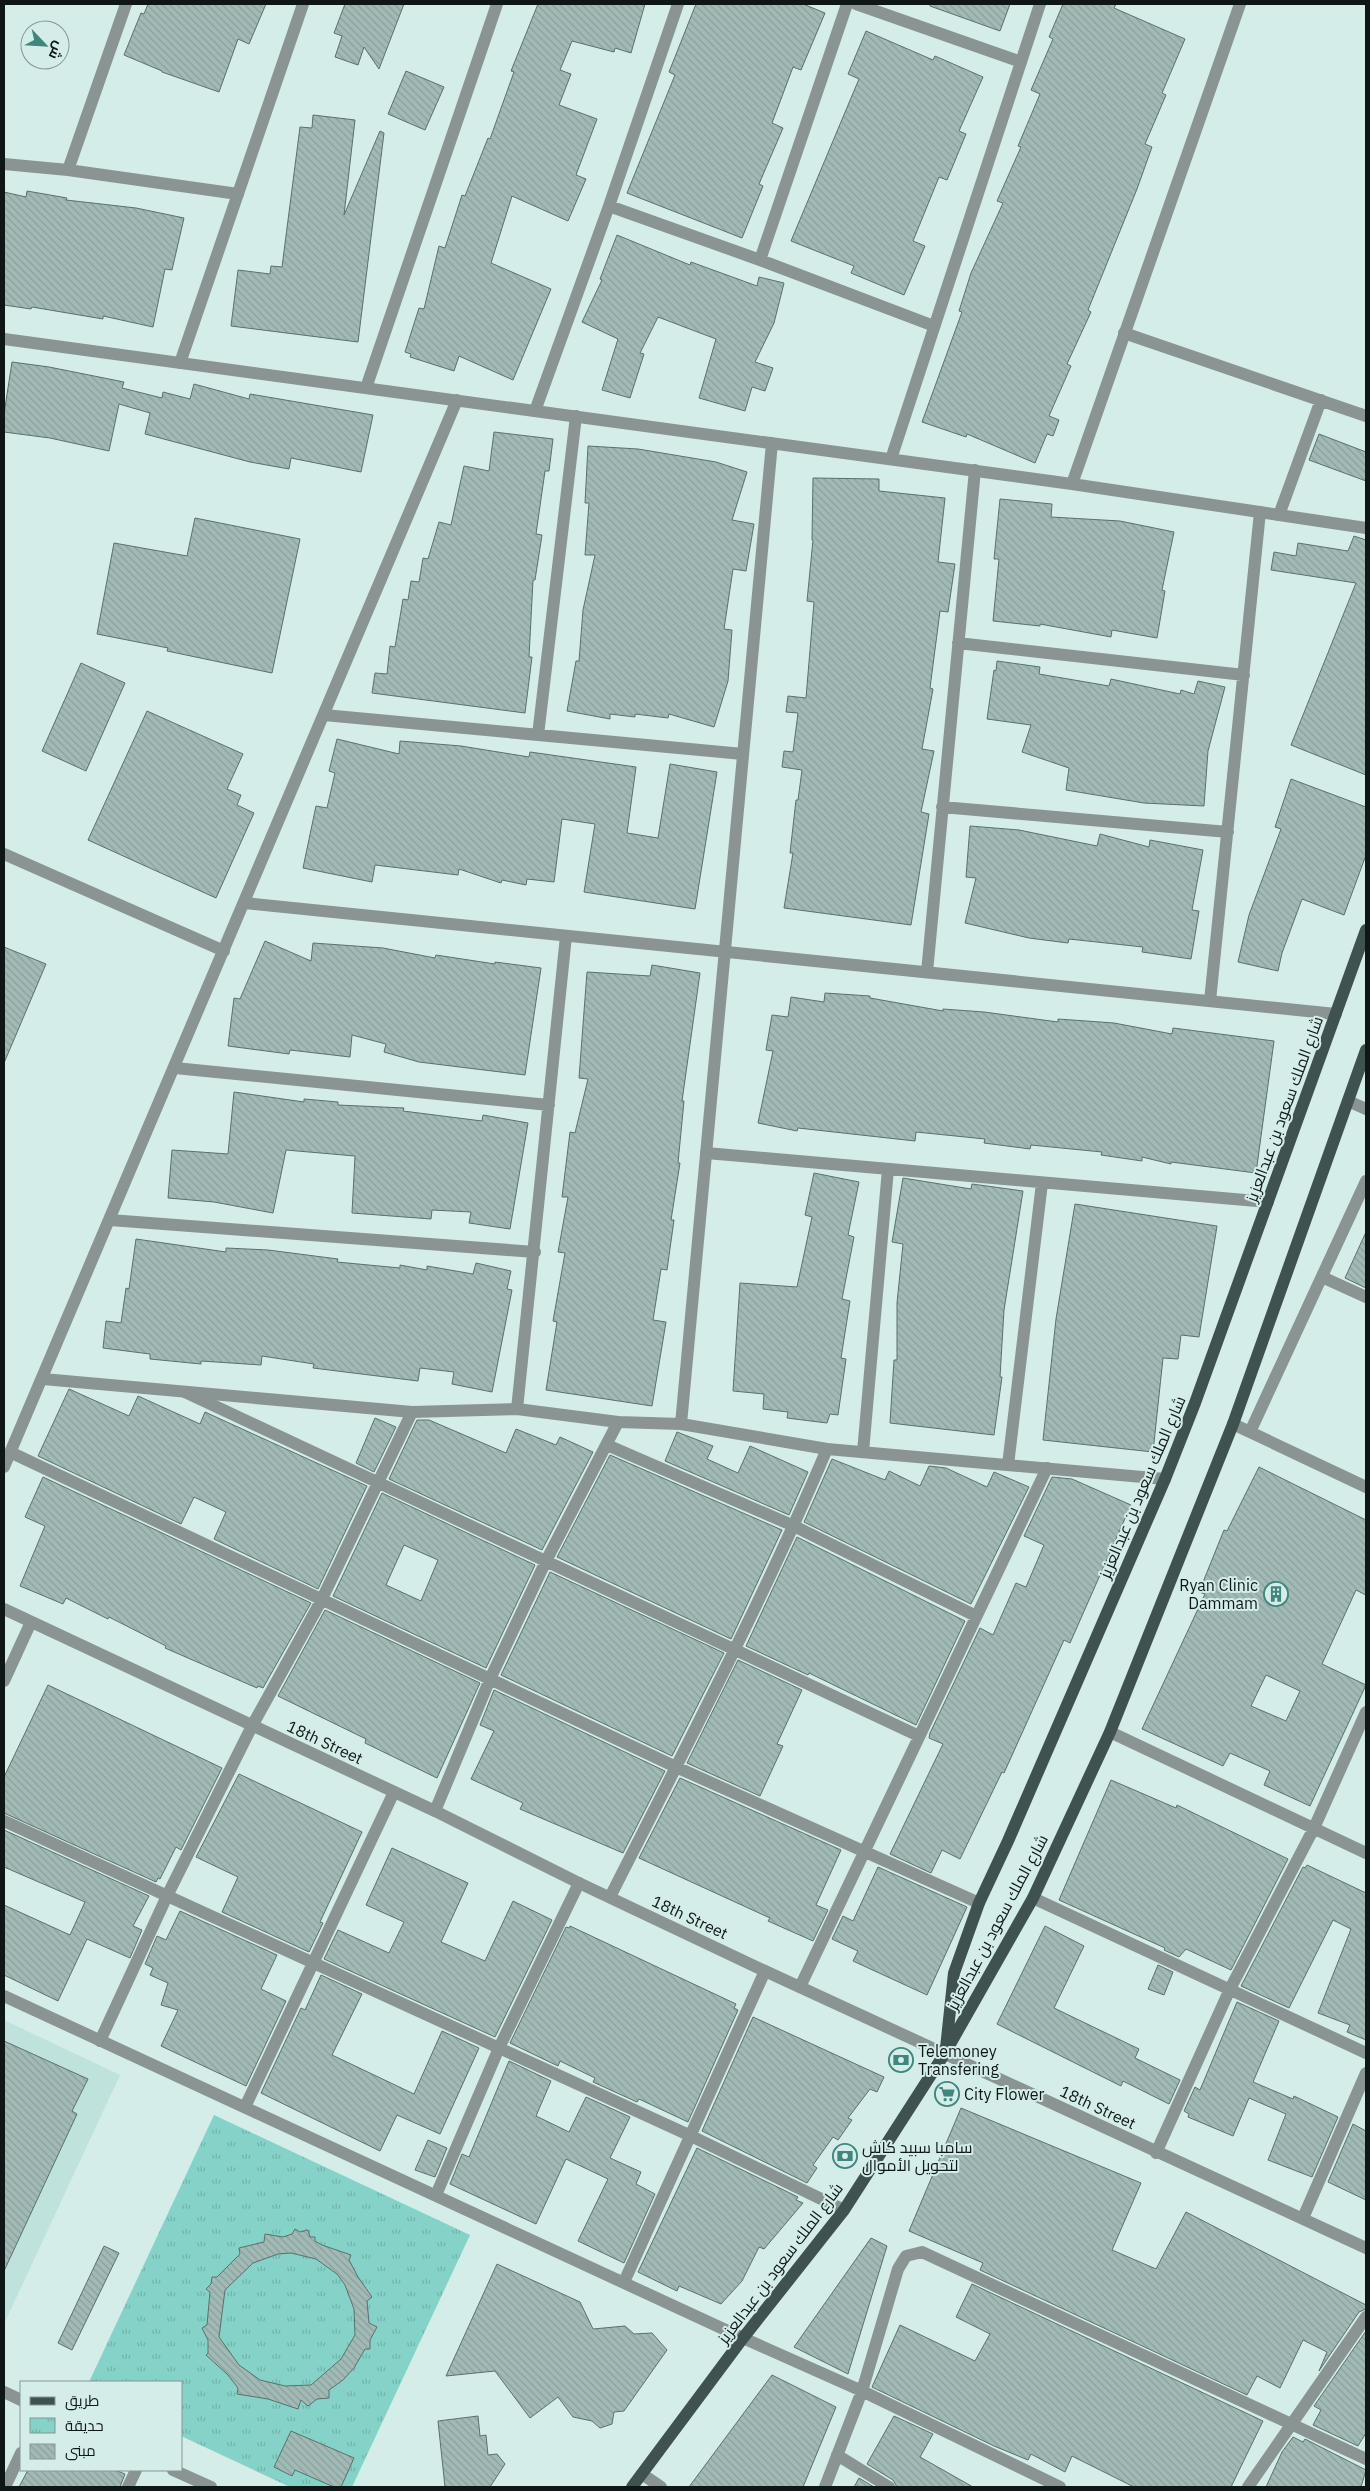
<svg xmlns="http://www.w3.org/2000/svg" width="1370" height="2491" viewBox="0 0 1370 2491" font-family="'IBM Plex Sans',Cairo,sans-serif">
  <style>
    .built { fill: #c0e2dd }
    .park { fill: url(#park-tufts) }
    .building { fill: url(#building-back-hatch); stroke: #5a706d; fill-rule: evenodd }
    .lines { fill: none; stroke-linecap: round; stroke-linejoin: round }
    .minor { stroke: #8a9493; stroke-width: 12 }
    .tertiary { stroke: #8a9493; stroke-width: 12 }
    .primary { stroke: #40524f; stroke-width: 12 }
    .labels { text-anchor: middle; dominant-baseline: central; stroke-width: 4; stroke-linejoin: round; paint-order: stroke }
    .street-label { font-size: 16px; fill: #0e1716; stroke: #d4ede9 }
    .poi-label { font-size: 16px; fill: #0e1716; stroke: #d4ede9; text-anchor: start }
  </style>
  <defs>
    <pattern id="park-tufts" width="24" height="20" patternUnits="userSpaceOnUse" patternTransform="scale(1.25)"><rect width="24" height="20" fill="#85d2c8"/><path d="M3 7l-1-3M5 7V3M7 7l1-3M15 17l-1-3M17 17v-4M19 17l1-3" fill="none" stroke="#72b4ab"/></pattern>
    <pattern id="building-back-hatch" width="6" height="6" patternUnits="userSpaceOnUse" patternTransform="scale(1.25)"><rect width="6" height="6" fill="#a2bab6"/><path d="M-1 5l2 2M0 0l6 6M5-1l2 2" fill="none" stroke="#8a9f9c"/></pattern>
  </defs>
  <rect width="100%" height="100%" fill="#d4ede9"/>
  <path class="built" d="M4,2020L120,2075L4,2324Z"/>
  <path class="park" d="M214,2115L470,2235L352,2487H290L181,2436V2382H89Z"/>
  <path class="building" d="M148,4H266L249,44L238,39L219,92L162,72V71L124,55L141,13L144,14Z
    M345,4H404L379,69L364,47L358,65L335,57L342,36L334,33Z
    M538,4H645L631,53L615,48L614,52L572,41L560,70L571,74L559,105L597,119L576,175L586,179L568,221L512,196L491,263L551,289L513,380L459,356L454,371L410,357L411,354L405,352L419,308L424,309L439,246L445,248L462,195L465,196L488,138L490,139L514,72L511,71Z
    M696,4H803L825,13L801,70L793,67L772,123L783,128L759,184L763,186L742,238L627,193L675,75L669,72Z
    M930,4H1010L1000,31L930,6Z
    M1063,4H1116L1114,8L1185,39L1162,93L1166,95L1145,144L1152,147L1137,189L1088,310L1091,312L1067,364L1071,366L1049,416L1059,420L1053,436L1047,434L1035,463L967,434L966,437L922,422L962,312L959,311L971,273L1003,203L997,201L1021,147L1018,146L1040,94L1031,90L1053,39L1049,37Z
    M866,31L933,60L935,56L983,77L959,131L966,134L947,180L939,177L913,241L925,246L904,295L851,273L854,266L791,241L859,79L848,74Z
    M406,71L444,87L425,130L388,114Z
    M313,115L355,120L344,215L380,131L384,133L358,342L231,326L238,270L270,274L271,266L282,267L300,127L312,128Z
    M27,191L67,198L66,200L136,208L184,218L172,270L165,269L153,327L103,316V319L32,307L31,309L4,305V192L26,197Z
    M617,235L690,265L691,262L757,286L759,277L784,283L774,323L755,362L773,368L765,391L752,387L745,411L699,398L716,339L658,317L640,353L644,354L630,398L602,390L618,339L582,322L602,280L600,279Z
    M12,362L49,367L124,382L122,388L162,398L163,392L190,399L194,384L249,399L250,394L373,415L361,472L291,458L289,469L250,462L145,434L150,413L119,404L109,451L50,438L4,432V414Z
    M494,432L553,439L549,471H545L536,534L542,535L535,580H533L529,657H532L525,713L372,693L375,673L387,674L390,646L395,647L403,599L408,600L411,581L419,582L423,558L428,559L439,522L451,525L464,466L489,471Z
    M1319,434L1366,452V481L1309,460Z
    M588,446L638,449L716,462L747,472L732,520L754,524L746,571L733,569L724,629L732,630L728,681L714,727L669,714L668,718L635,714V717L610,714V719L567,711L576,661H579L583,610L595,555H585L589,503H585Z
    M813,478L879,479V491L945,498L938,562L955,564L948,612L940,611L930,688L933,689L922,749L934,751L921,812L929,814L911,925L784,908L793,853H790L796,800H798L802,770L782,767L784,751L793,752L798,713L786,712L788,696L806,698L814,602L807,601L813,540H812Z
    M1000,499L1052,504L1051,517L1120,521L1174,532L1162,590L1165,591L1157,638L1112,630L1111,637L1040,624V626L993,621L999,559H994Z
    M195,518L300,539L272,673L167,651L168,648L97,634L114,543L187,556Z
    M1354,536L1366,540V775L1291,745L1356,583L1271,570L1274,552L1296,556L1298,543L1348,551Z
    M997,661L1040,667L1039,674L1109,686L1111,679L1180,694L1181,690L1194,694L1198,681L1225,687L1208,751L1204,806L1144,803L1066,790L1069,768L1022,752L1031,725L987,719L994,670L996,671Z
    M81,663L125,683L86,771L42,751Z
    M147,711L243,754L227,789L241,795L237,805L254,813L216,898L88,840Z
    M337,739L399,754L400,741L461,746L529,757L530,752L636,767L627,833L658,838L670,764L717,772L695,909L584,892L595,824L562,819L554,882L527,879L526,885L502,880L501,883L459,869L458,875L375,865L372,882L303,868L316,806L327,808L335,773L329,771Z
    M1291,779L1366,807V855L1344,915L1302,899L1282,953L1278,971L1238,962L1249,915L1281,829L1275,827Z
    M970,826L1019,830L1097,846L1100,834L1149,847L1150,840L1203,850L1192,910L1199,911L1191,959L1142,952L1143,947L1069,939L1068,943L1029,938L965,923L976,878L966,877Z
    M265,941L311,961L313,943L383,948L435,958L436,955L495,964V962L541,968L525,1075L419,1062L384,1052L386,1044L352,1035L350,1057L290,1050L289,1054L228,1046L234,998L240,999Z
    M4,947L46,964L4,1063Z
    M652,965L700,973L682,1101H684L678,1163H680L671,1220H674L667,1270L661,1269L653,1320L666,1322L652,1406L546,1390L557,1322L553,1321L565,1253L558,1252L568,1197H562L570,1132L575,1133L588,1079L579,1078L587,972L650,976Z
    M825,993L870,996V998L943,1011V1009L984,1012L1058,1022V1019L1114,1023L1172,1034L1173,1028L1274,1041L1256,1173L1171,1162V1164L1142,1157V1161L1101,1155L1102,1152L1031,1145L1030,1149L984,1143L985,1139L916,1132L915,1141L798,1128L797,1131L758,1123L773,1051L766,1050L772,1015L788,1017L791,997L824,1002Z
    M234,1092L304,1102V1099L338,1102V1105L404,1108L403,1111L482,1121L483,1115L528,1123L510,1229L469,1223L471,1212L432,1210L431,1219L352,1213L355,1156L286,1150L273,1213L214,1202L168,1198L172,1150L228,1154Z
    M814,1173L859,1182L848,1235L854,1237L842,1299L850,1301L841,1358L846,1359L838,1415L830,1414L827,1423L787,1418L788,1412L763,1409L764,1394L733,1391L740,1283L797,1287L812,1217L805,1215Z
    M903,1178L971,1189L972,1184L1023,1191L1004,1310L1000,1377H1002L994,1435L890,1423L894,1360H897V1303L903,1244L892,1242Z
    M1075,1204L1217,1226L1199,1337L1181,1335L1178,1359L1163,1358L1153,1452L1043,1440L1056,1319Z
    M1366,1232V1288L1345,1278Z
    M136,1239L226,1252V1248L268,1250L338,1259L337,1262L400,1268V1265L427,1270V1266L473,1274L476,1263L511,1271L507,1289L512,1290L492,1392L452,1384L454,1372L420,1368L418,1381L313,1368L314,1364L262,1356L261,1365L201,1361V1364L150,1359V1354L103,1348L106,1321L121,1323L126,1288L129,1289Z
    M69,1389L129,1416L138,1396L200,1424L205,1412L367,1486L318,1589L214,1539L226,1512L194,1497L181,1524L38,1456Z
    M375,1418L396,1427L374,1472L356,1463Z
    M417,1420H429L506,1453L516,1429L556,1445L560,1437L593,1452L542,1550L389,1479Z
    M677,1432L713,1446L707,1459L738,1473L750,1446L808,1472L789,1515L665,1461Z
    M610,1455L782,1530L731,1639L557,1557Z
    M832,1459L885,1480L889,1471L920,1486L929,1466L946,1468L987,1487L994,1472L1029,1487L971,1604L804,1522Z
    M1259,1467L1366,1520V1595L1356,1590L1322,1664L1366,1685L1310,1806L1264,1785L1270,1771L1230,1753L1223,1766L1142,1729L1205,1594L1199,1592L1224,1530L1227,1531ZM1266,1675L1300,1691L1286,1721L1251,1706Z
    M43,1477L311,1603L263,1688L258,1686L257,1688L165,1648L166,1646L109,1617L108,1619L66,1598L63,1604L20,1586L45,1526L25,1517Z
    M1052,1477L1072,1479L1131,1505L1070,1643L1064,1640L1004,1773L1002,1772L960,1859L942,1850L931,1873L890,1854L943,1744L929,1738L930,1733L980,1628L993,1635L1016,1583L1026,1587L1044,1545L1024,1536Z
    M382,1493L535,1565L486,1668L333,1596ZM404,1545L438,1560L421,1601L386,1585Z
    M797,1537L965,1621L916,1725L809,1673L808,1675L746,1646Z
    M550,1572L724,1653L672,1756L501,1675Z
    M325,1610L480,1683L437,1778L365,1743L366,1739L278,1696Z
    M738,1660L802,1690L777,1744L783,1746L760,1796L687,1763Z
    M48,1685L222,1768L181,1850L176,1847L160,1879L158,1878L156,1882L4,1813V1777Z
    M494,1690L665,1771L623,1853L520,1809L523,1803L471,1779L494,1731L480,1725Z
    M239,1774L362,1832L320,1922L323,1923L309,1952L222,1912L238,1877L196,1857Z
    M680,1778L841,1850L816,1905L828,1910L813,1941L768,1921L770,1918L639,1858Z
    M1111,1780L1176,1808L1177,1805L1288,1859L1231,1970L1186,1949L1179,1957L1164,1950L1165,1948L1059,1900Z
    M4,1830L149,1896L133,1926L142,1930L130,1958L87,1939L58,2001L4,1975V1905L70,1935L85,1902L4,1867Z
    M392,1848L468,1883L441,1942L485,1961L513,1901L552,1920L495,2037L324,1959L338,1930L389,1953L404,1922L366,1905Z
    M1307,1865L1366,1893V2040L1347,2032L1350,2025L1318,2013L1351,1929L1333,1920L1289,2008L1241,1986L1303,1867L1305,1868Z
    M878,1867L967,1907L927,1995L853,1961L858,1951L832,1939L843,1916L853,1921Z
    M180,1911L277,1955L261,1989L286,2001L246,2086L161,2046L178,2010L161,2005L168,1983L150,1975L153,1968L145,1964L157,1936L166,1940Z
    M570,1926L736,2004L734,2008L738,2010L688,2122L639,2099L637,2102L593,2082L595,2078L560,2061L558,2066L510,2043L566,1927L569,1928Z
    M1045,1926L1084,1946L1054,2008L1139,2049L1135,2058L1180,2080L1169,2104L1123,2081L1121,2086L997,2024Z
    M1158,1965L1173,1972L1164,1995L1148,1989Z
    M321,1975L362,1994L332,2055L414,2094L442,2031L479,2048L440,2134L397,2115L380,2151L261,2093L301,2008L305,2010Z
    M1237,2002L1279,2021L1253,2082L1293,2099L1294,2096L1338,2117L1312,2177L1268,2160L1286,2114L1249,2098L1233,2136L1188,2117L1189,2114L1184,2111L1195,2087L1200,2090Z
    M753,2017L884,2077L877,2092L870,2089L848,2118L852,2120L838,2140L833,2137L813,2165L817,2168L807,2183L702,2131Z
    M4,2041L88,2079L72,2111L77,2114L4,2271Z
    M509,2061L551,2081L536,2116L569,2132L586,2097L630,2117L610,2158L641,2172L636,2184L655,2194L624,2263L578,2241L608,2179L566,2159L536,2224L450,2184L462,2154L469,2157Z
    M961,2108L1141,2183L1112,2250L1156,2269L1186,2212L1366,2305V2309L1359,2312L1319,2371L1327,2352L1303,2340L1280,2388L1257,2376L1247,2395L980,2270L983,2263L909,2231Z
    M1353,2124L1366,2131V2200L1328,2182Z
    M428,2140L447,2148L435,2177L415,2170Z
    M697,2148L798,2197L796,2200L803,2203L764,2249L759,2247L742,2281L721,2304L679,2286L677,2291L638,2272Z
    M295,2229L300,2232L308,2230L310,2237H315V2241L322,2245L351,2255L349,2260L358,2277L372,2297L367,2301L369,2323L377,2327L370,2340V2349H365L354,2368L343,2380L329,2390V2398L317,2399L308,2406L301,2400L298,2409L268,2399L237,2394L238,2388L228,2375L206,2355L208,2353V2340L202,2328L207,2325L210,2292L206,2289L211,2284L212,2277H217L240,2254L239,2248L264,2242L265,2234L283,2237L292,2234ZM291,2253L316,2259L337,2274L345,2285L354,2309L355,2335L341,2359L311,2385L285,2386L260,2380L239,2365L219,2337L225,2290L253,2263L278,2254Z
    M871,2238L887,2246L848,2374L794,2347Z
    M104,2246L119,2253L72,2350L58,2343Z
    M497,2264L580,2302L593,2329L625,2326L634,2334L652,2333L667,2350L624,2411L614,2412L612,2424L600,2428L592,2421L573,2417L558,2397L530,2418L495,2371L446,2376Z
    M972,2284L1263,2421L1231,2487H1134L1072,2456L1065,2472L1031,2454L1028,2460L994,2446L872,2387L900,2325L975,2361L990,2334L956,2317Z
    M1366,2331V2433L1358,2446L1313,2425L1321,2410L1314,2406Z
    M772,2375L836,2407L803,2487H689Z
    M478,2416L480,2436L486,2435L488,2455L497,2454L505,2464L490,2487H445L438,2421Z
    M894,2416L933,2434L920,2457L973,2487H897L893,2480L867,2464Z
    M291,2431L354,2458L341,2487H334L295,2470L292,2476L274,2467Z
    M1293,2437L1303,2442L1305,2439L1366,2470L1361,2487H1266L1282,2452Z
    M28,2470H115L125,2474L120,2487H19Z
    M859,2478L874,2487H854Z"/>
  <g class="lines">
    <path class="minor" d="M678,4L609,206L760,260L934,326
      M856,4L1021,62
      M4,164L68,170L126,4
      M68,170L238,194
      M760,260L847,4
      M1124,333L1366,416
      M366,388L497,4
      M535,411L609,206
      M1279,515L1321,400
      M958,643L1244,675
      M324,715L743,754
      M538,735L576,416
      M942,807L1228,832
      M927,972L975,470
      M1210,1001L1260,512
      M175,1068L549,1105
      M1348,1101L1366,1109
      M706,1153L1268,1202
      M110,1220L535,1252
      M1322,1277L1366,1297
      M185,1392L919,1736
      M517,1409L566,936
      M1233,1424L1366,1487
      M1250,1432L1366,1181
      M607,1445L794,1526L976,1616
      M863,1452L888,1169
      M12,1453L676,1767L979,1903
      M1008,1465L1042,1183
      M1110,1732L1366,1853
      M435,1811L490,1679L545,1563L618,1422
      M4,1821L691,2136L844,2210
      M610,1897C685,1749 762,1602 827,1449
      M1033,1898L1366,2053
      M800,1987L1047,1468
      M100,2041L167,1896L252,1726L321,1601L412,1412
      M245,2107L394,1792
      M1156,2153L1230,1989L1314,1828L1366,1712
      M436,2195L499,2048L579,1883
      M1303,2218L1366,2073
      M624,2282L765,1971
      M743,2338L862,2391L1060,2487
      M837,2455L889,2487
      M642,2474L661,2487
      M5,2487L21,2453
      M128,2487L136,2470
      M825,2487L862,2391L898,2269L906,2256L922,2252L1366,2459
      M1248,2487L1366,2317"/>
    <path class="tertiary" d="M4,339L1072,484L1366,528
      M180,363L303,4
      M891,459L1040,4
      M1072,484L1240,4
      M4,854L224,951
      M245,903L1336,1014
      M43,1379L412,1412L517,1409L618,1422L681,1424L827,1449L1165,1479
      M681,1424L772,443
      M4,1467L457,400
      M4,1609L435,1811L579,1883L765,1971L1366,2248
      M4,1681L31,1622
      M4,1996L743,2338
      M4,2392L21,2400
      M173,2470L211,2487"/>
    <path class="primary" d="M946,2048L954,1973L979,1903L1008,1841L1165,1479L1195,1403L1366,930
      M632,2487L743,2338L844,2210L945,2053L1033,1898L1110,1732L1233,1424L1366,1050"/>
  </g>
  <defs>
    <symbol id="building-ring" viewBox="-11 -11 22 22"><circle r="9.5" fill="#d4ede9" stroke="#40867e" stroke-width="1.5"/><path d="M-4-6H4V6H1V3H-1V6H-4ZM-2.5-4.3h1.7v1.8h-1.7ZM.8-4.3h1.7v1.8H.8ZM-2.5-1h1.7V.8h-1.7ZM.8-1h1.7V.8H.8Z" fill="#40867e"/></symbol>
    <symbol id="bank-ring" viewBox="-11 -11 22 22"><circle r="9.5" fill="#d4ede9" stroke="#40867e" stroke-width="1.5"/><path d="M-6-4H6V4H-6ZM0-2.3a2.3 2.3 0 1 0 0 4.6a2.3 2.3 0 1 0 0-4.6Z" fill="#40867e"/></symbol>
    <symbol id="supermarket-ring" viewBox="-11 -11 22 22"><circle r="9.5" fill="#d4ede9" stroke="#40867e" stroke-width="1.5"/><path d="M-6-5.5h2.5l.6 2H6L4.5 2H-2.5L-4.4-4H-6ZM-1.5 3.2a1.3 1.3 0 1 0 .1 0ZM3 3.2a1.3 1.3 0 1 0 .1 0Z" fill="#40867e"/></symbol>
  </defs>
  <g fill-rule="evenodd">
    <use href="#building-ring" x="1262" y="1580" width="28" height="28"/>
    <use href="#bank-ring" x="887" y="2046" width="28" height="28"/>
    <use href="#supermarket-ring" x="933" y="2080" width="28" height="28"/>
    <use href="#bank-ring" x="831" y="2142" width="28" height="28"/>
  </g>
  <g class="labels">
    <g class="street-label">
      <text transform="translate(1284 1109) rotate(-70)">شارع الملك سعود بن عبدالعزيز</text>
      <text transform="translate(1142 1487) rotate(-67)">شارع الملك سعود بن عبدالعزيز</text>
      <text transform="translate(325 1742) rotate(25)">18th Street</text>
      <text transform="translate(690 1917) rotate(25)">18th Street</text>
      <text transform="translate(997 1922) rotate(-62)">شارع الملك سعود بن عبدالعزيز</text>
      <text transform="translate(1098 2107) rotate(25)">18th Street</text>
      <text transform="translate(780 2263) rotate(-53)">شارع الملك سعود بن عبدالعزيز</text>
    </g>
    <g class="poi-label">
      <text x="1258" y="1585" text-anchor="end">Ryan Clinic<tspan x="1258" dy="18">Dammam</tspan></text>
      <text x="918" y="2051">Telemoney<tspan x="918" dy="18">Transfering</tspan></text>
      <text x="964" y="2094">City Flower</text>
      <text x="862" y="2147">سامبا سبيد كاش<tspan x="862" dy="18">لتحويل الأموال</tspan></text>
    </g>
  </g>
  <rect width="1370" height="2491" fill="none" stroke="#0e1716" stroke-width="10"/>
  <rect x="20" y="2381" width="162" height="90" fill="#d4ede9" stroke="#859795"/>
  <rect x="30" y="2397" width="25" height="8" fill="#40524f" stroke="#859795"/>
  <text x="65" y="2406" font-size="15" fill="#0e1716">طريق</text>
  <rect x="30" y="2418" width="25" height="15" fill="url(#park-tufts)" stroke="#859795"/>
  <text x="65" y="2431" font-size="15" fill="#0e1716">حديقة</text>
  <rect x="30" y="2444" width="25" height="15" fill="url(#building-back-hatch)" stroke="#859795"/>
  <text x="65" y="2456" font-size="15" fill="#0e1716">مبنى</text>
  <g transform="translate(45 45) rotate(115)"><circle r="24" fill="#d4ede9" stroke="#859795"/>
  <path d="M0-4L9 19L0 12L-9 19Z" fill="#40867e"/>
  <text y="-8" font-size="14" font-weight="bold" text-anchor="middle" fill="#0e1716">ش</text>
  </g>
</svg>
